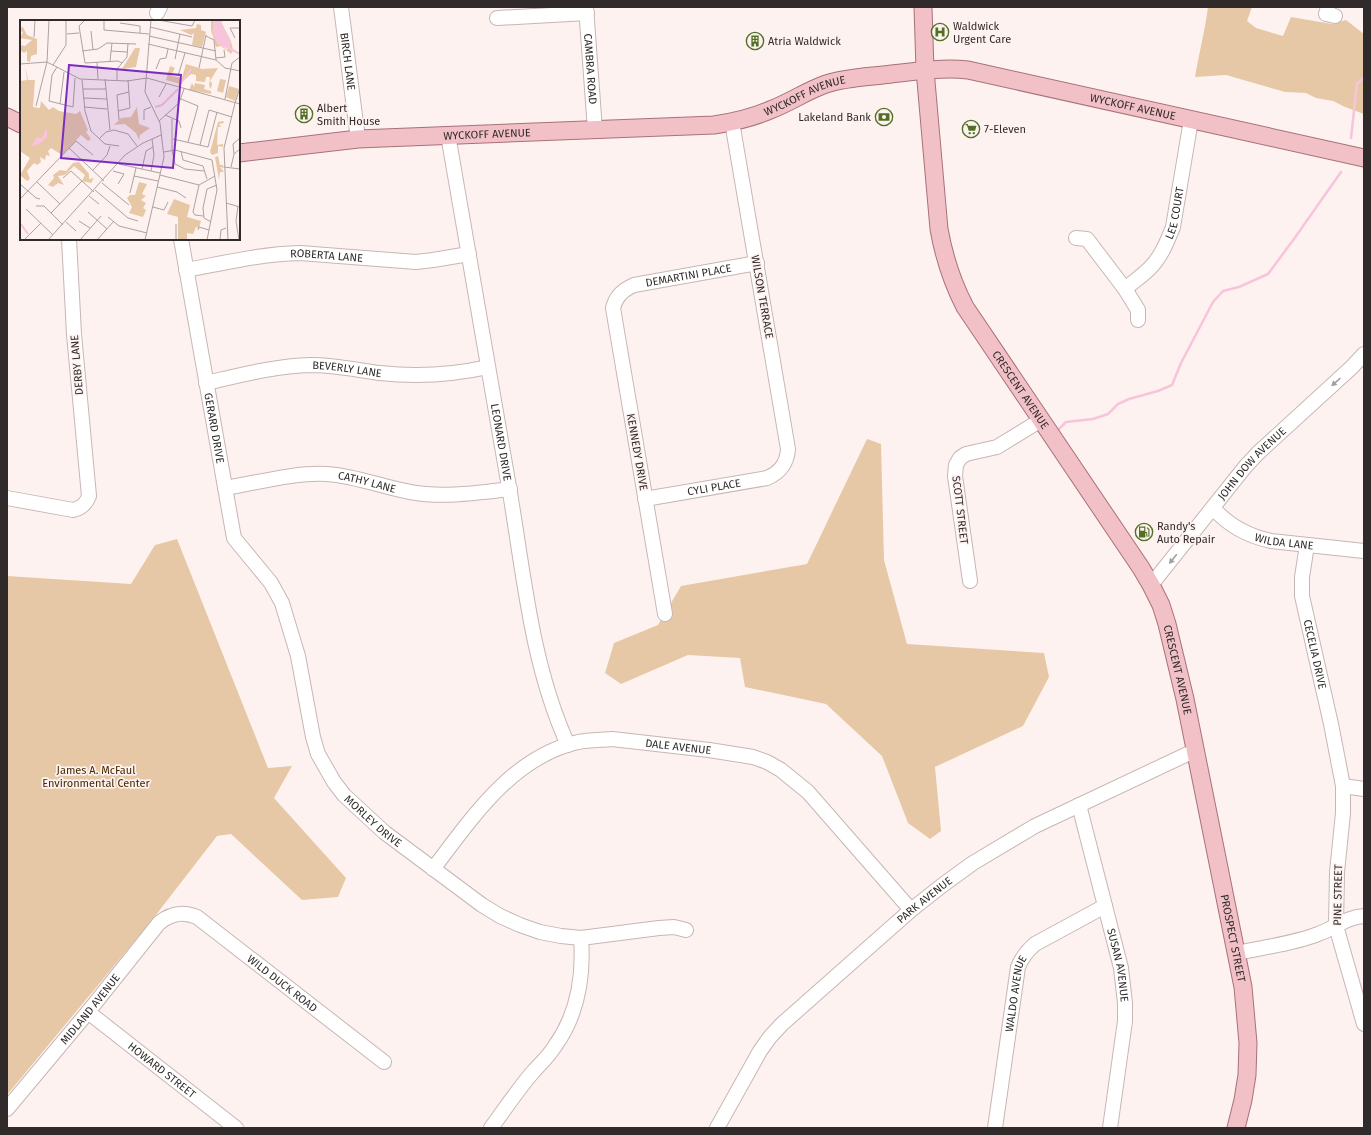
<svg xmlns="http://www.w3.org/2000/svg" width="1371" height="1135" viewBox="0 0 1371 1135" font-family="'Fira Sans',sans-serif">
  <style>
    .green { fill: #e7c8a6 }
    .lines { fill: none; stroke-linecap: round; stroke-linejoin: round }
    .stream { stroke: #f7c4db; stroke-width: 2.5 }
    .minor-casing { stroke: #c5b7b4; stroke-width: 16 }
    .major-casing { stroke: #a87178; stroke-width: 19 }
    .minor { stroke: #fff; stroke-width: 14 }
    .major { stroke: #f2c0c7; stroke-width: 17 }
    .oneway { fill: #a2a09f }
    .labels { text-anchor: middle; dominant-baseline: central; stroke-width: 3.5; stroke-linejoin: round; paint-order: stroke }
    .poi-label { font-size: 11px; fill: #302b2a; stroke: #fef2f0; text-anchor: start }
    .street-label { font-size: 11px; fill: #302b2a; stroke: #fef2f0 }
    .park-label { font-size: 11px; fill: #442800; stroke: #fef2f0 }
    .inset-river { fill: none; stroke: #f7c4db; stroke-width: 2 }
    .inset-road { fill: none; stroke: #aca2a1; stroke-width: 1 }
    .view { fill: #7b2cbf; fill-opacity: 0.15; stroke: #7b2cbf; stroke-width: 2 }
    .inset-edge { fill: none; stroke: #302b2a; stroke-width: 2 }
  </style>
  <rect width="100%" height="100%" fill="#fef2f0"/>
  <path class="green" d="M1208,7H1252L1247,21L1256,28L1283,36L1291,17L1332,24L1346,20L1364,34V114L1345,107L1333,101L1316,98L1306,93L1285,92L1226,75L1195,77C1199,53 1205,31 1208,7Z
    M867,439L881,444L884,560L907,644L1044,653L1049,677L1023,726L935,767L941,831L930,839L908,823L882,756L826,704L745,687L740,658L688,655L621,684L605,673L614,643L658,625L681,586L807,564Z
    M177,539L268,768L292,766L274,798L346,878L338,897L302,900L231,834L217,836L152,920L7,1095V576L131,584L155,545Z"/>
  <g class="lines">
    <path class="stream" d="M1351,138L1357,84L1364,77
      M1058,430L1066,422L1093,419L1108,414L1118,404L1129,399L1158,391L1172,385L1181,363L1213,302L1223,291L1239,287L1268,274L1294,239L1341,172"/>
    <defs>
      <g id="minor">
        <path id="s1" d="M341,7L358,139"/>
        <path id="s2" d="M586,7L595,130"/>
        <path d="M1328,7L1326,14L1335,16"/>
        <path d="M157,13L160,7"/>
        <path d="M497,18L587,13"/>
        <path id="s3" d="M448,135C468,252 489,369 509,487C524,574 531,664 568,745"/>
        <path d="M1076,238L1087,239L1125,289L1138,310V320"/>
        <path id="s4" d="M181,239L234,538L271,583L282,603L298,656L313,737L318,754L334,782L344,795L384,832L482,905L500,916L520,925L540,932L561,936L581,938L659,928L674,927L686,930"/>
        <path id="s5" d="M186,270C224,263 261,254 300,253L416,262L433,260L469,254"/>
        <path id="s6" d="M1125,289C1133,282 1142,276 1150,268C1161,257 1167,242 1173,227L1191,120"/>
        <path id="s7" d="M206,383C241,375 275,366 311,365C334,365 357,370 380,373C416,377 452,375 488,367"/>
        <path id="s8" d="M225,488C256,483 296,472 327,474C356,476 382,487 410,492C443,498 476,493 510,489"/>
        <path d="M7,498L73,510C82,508 86,504 89,496L74,334L69,239"/>
        <path id="s9" d="M645,499L767,478C781,472 787,463 788,449L732,122"/>
        <path id="s10" d="M1213,508C1229,526 1248,536 1271,541L1364,551"/>
        <path id="s11" d="M1307,545L1302,577V596L1331,724L1343,786V813L1337,872L1336,926L1364,1024"/>
        <path d="M970,581L955,476L956,465L960,458L966,454L997,447L1041,420"/>
        <path id="s12" d="M1151,585L1245,467L1258,453L1352,367L1364,354"/>
        <path id="s13" d="M665,614L613,308C616,296 623,290 634,285L757,263"/>
        <path d="M1343,786L1364,789"/>
        <path id="s14" d="M1079,805L1121,968L1125,1003V1021L1110,1128"/>
        <path id="s15" d="M433,869C472,818 512,757 578,742C589,740 601,740 612,739L709,750L753,757L767,762L781,770L808,792L911,910"/>
        <path d="M1237,953C1264,947 1293,944 1318,934C1335,928 1346,917 1364,916"/>
        <path id="s16" d="M88,1012L236,1128"/>
        <path id="s17" d="M7,1109L88,1012L159,923C171,913 183,911 197,917L384,1062"/>
        <path d="M491,1128C505,1109 518,1089 533,1072C541,1063 549,1056 555,1046C578,1014 584,977 581,938"/>
        <path id="s18" d="M717,1128L760,1051L770,1037L782,1024L911,910L944,884L973,863L1035,826L1196,750"/>
        <path id="s19" d="M995,1128L1018,967C1022,957 1027,951 1035,944L1105,906"/>
      </g>
      <g id="major">
        <path id="s20" d="M923,7L925,70L939,229C944,257 952,282 965,307L1141,568L1151,585L1161,605L1167,624L1185,699L1243,987L1248,1043L1247,1075L1243,1100L1236,1128"/>
        <path d="M7,117L21,124"/>
        <path id="s21" d="M239,153L358,139L714,125C734,122 752,118 770,110C789,103 806,91 826,84C844,78 864,77 883,75C911,72 940,67 968,70L1364,158"/>
      </g>
    </defs>
    <use href="#minor" class="minor-casing"/>
    <use href="#major" class="major-casing"/>
    <use href="#minor" class="minor"/>
    <use href="#major" class="major"/>
  </g>
  <defs><path id="oneway-solid" d="M-6-.8H1V-3.2L6.5 0L1 3.2V.8H-6Z"/></defs>
  <g class="oneway">
    <use href="#oneway-solid" transform="translate(1336 382) rotate(138)"/>
    <use href="#oneway-solid" transform="translate(1173 559) rotate(129)"/>
  </g>
  <defs>
    <symbol id="hospital-ring" viewBox="-11 -11 22 22"><circle r="9.5" fill="#fef2f0" stroke="#517025" stroke-width="1.5"/><path d="M-5-5h3v3.5h4V-5h3V5h-3V1.5h-4V5h-3Z" fill="#517025"/></symbol>
    <symbol id="building-ring" viewBox="-11 -11 22 22"><circle r="9.5" fill="#fef2f0" stroke="#517025" stroke-width="1.5"/><path d="M-4-6H4V6H1V3H-1V6H-4ZM-2.5-4.3h1.7v1.8h-1.7ZM.8-4.3h1.7v1.8H.8ZM-2.5-1h1.7V.8h-1.7ZM.8-1h1.7V.8H.8Z" fill="#517025"/></symbol>
    <symbol id="bank-ring" viewBox="-11 -11 22 22"><circle r="9.5" fill="#fef2f0" stroke="#517025" stroke-width="1.5"/><path d="M-6-4H6V4H-6ZM0-2.3a2.3 2.3 0 1 0 0 4.6a2.3 2.3 0 1 0 0-4.6Z" fill="#517025"/></symbol>
    <symbol id="supermarket-ring" viewBox="-11 -11 22 22"><circle r="9.5" fill="#fef2f0" stroke="#517025" stroke-width="1.5"/><path d="M-6-5.5h2.5l.6 2H6L4.5 2H-2.5L-4.4-4H-6ZM-1.5 3.2a1.3 1.3 0 1 0 .1 0ZM3 3.2a1.3 1.3 0 1 0 .1 0Z" fill="#517025"/></symbol>
    <symbol id="fuel-ring" viewBox="-11 -11 22 22"><circle r="9.5" fill="#fef2f0" stroke="#517025" stroke-width="1.5"/><path d="M-5.5-6h7V0h2V4h1.3V-2.5L3-4.5l.8-.8L6-3V5H2.5V1h-1V6h-7ZM-4.2-4.7v3.2H.2V-4.7Z" fill="#517025"/></symbol>
  </defs>
  <g fill-rule="evenodd">
    <use href="#hospital-ring" x="930" y="22" width="20" height="20"/>
    <use href="#building-ring" x="745" y="31" width="20" height="20"/>
    <use href="#building-ring" x="294" y="104" width="20" height="20"/>
    <use href="#bank-ring" x="874" y="107" width="20" height="20"/>
    <use href="#supermarket-ring" x="961" y="119" width="20" height="20"/>
    <use href="#fuel-ring" x="1134" y="522" width="20" height="20"/>
  </g>
  <g class="labels">
    <g class="poi-label">
      <text x="953" y="26">Waldwick<tspan x="953" dy="13">Urgent Care</tspan></text>
      <text x="768" y="41">Atria Waldwick</text>
      <text x="317" y="108">Albert<tspan x="317" dy="13">Smith House</tspan></text>
      <text x="871" y="117" text-anchor="end">Lakeland Bank</text>
      <text x="984" y="129">7-Eleven</text>
      <text x="1157" y="526">Randy's<tspan x="1157" dy="13">Auto Repair</tspan></text>
    </g>
    <g class="street-label">
      <text stroke="none"><textPath href="#s1" startOffset="55">BIRCH LANE</textPath></text>
      <text stroke="none"><textPath href="#s2" startOffset="62">CAMBRA ROAD</textPath></text>
      <text stroke="none"><textPath href="#s21" startOffset="572">WYCKOFF AVENUE</textPath></text>
      <text stroke="none"><textPath href="#s21" startOffset="908">WYCKOFF AVENUE</textPath></text>
      <text stroke="none"><textPath href="#s21" startOffset="249">WYCKOFF AVENUE</textPath></text>
      <text stroke="none"><textPath href="#s6" startOffset="94">LEE COURT</textPath></text>
      <text stroke="none"><textPath href="#s5" startOffset="142">ROBERTA LANE</textPath></text>
      <text stroke="none"><textPath href="#s13" startOffset="398">DEMARTINI PLACE</textPath></text>
      <text transform="translate(762 297) rotate(80)">WILSON TERRACE</text>
      <text transform="translate(77 365) rotate(-95)">DERBY LANE</text>
      <text stroke="none"><textPath href="#s7" startOffset="143">BEVERLY LANE</textPath></text>
      <text stroke="none"><textPath href="#s20" startOffset="405">CRESCENT AVENUE</textPath></text>
      <text stroke="none"><textPath href="#s4" startOffset="192">GERARD DRIVE</textPath></text>
      <text stroke="none"><textPath href="#s3" startOffset="312">LEONARD DRIVE</textPath></text>
      <text transform="translate(637 452) rotate(80)">KENNEDY DRIVE</text>
      <text stroke="none"><textPath href="#s12" startOffset="158">JOHN DOW AVENUE</textPath></text>
      <text stroke="none"><textPath href="#s8" startOffset="144">CATHY LANE</textPath></text>
      <text stroke="none"><textPath href="#s9" startOffset="70">CYLI PLACE</textPath></text>
      <text transform="translate(960 510) rotate(83)">SCOTT STREET</text>
      <text stroke="none"><textPath href="#s10" startOffset="81">WILDA LANE</textPath></text>
      <text stroke="none"><textPath href="#s11" startOffset="111">CECELIA DRIVE</textPath></text>
      <text stroke="none"><textPath href="#s20" startOffset="729">CRESCENT AVENUE</textPath></text>
      <text stroke="none"><textPath href="#s15" startOffset="298">DALE AVENUE</textPath></text>
      <text stroke="none"><textPath href="#s4" startOffset="628">MORLEY DRIVE</textPath></text>
      <text transform="translate(1338 895) rotate(-89)">PINE STREET</text>
      <text stroke="none"><textPath href="#s18" startOffset="312">PARK AVENUE</textPath></text>
      <text stroke="none"><textPath href="#s20" startOffset="1003">PROSPECT STREET</textPath></text>
      <text stroke="none"><textPath href="#s14" startOffset="165">SUSAN AVENUE</textPath></text>
      <text stroke="none"><textPath href="#s17" startOffset="389">WILD DUCK ROAD</textPath></text>
      <text stroke="none"><textPath href="#s19" startOffset="136">WALDO AVENUE</textPath></text>
      <text stroke="none"><textPath href="#s17" startOffset="130">MIDLAND AVENUE</textPath></text>
      <text stroke="none"><textPath href="#s16" startOffset="94">HOWARD STREET</textPath></text>
    </g>
    <g class="park-label">
      <text x="96" y="770">James A. McFaul<tspan x="96" dy="13">Environmental Center</tspan></text>
    </g>
  </g>
  <g transform="translate(20 20)">
    <rect width="220" height="220" fill="#fef2f0"/>
    <path d="M191,0L194,1L193,16L207,30L210,21L199,0H204L201,2L211,21L213,30L211,34L201,26L196,27L191,10ZM177,4L181,5V10L186,12L182,27L172,25L174,13L171,15L160,10L176,8ZM3,7L7,15L17,19V34L11,36L10,42L7,41V31L4,33L0,30V25L5,26L12,20L0,18L3,12L0,11V8ZM115,28H120L116,47L102,49ZM166,44L182,49L198,48L190,61L192,63L191,69L189,66L190,57H186L185,62L176,61V55L171,54L160,64L146,60L150,46L155,48L151,56L162,58ZM5,46L8,60H15L13,87L20,88L21,81L29,90L33,87L39,91L56,94L60,91L68,110L66,112L71,119L68,121L61,115L42,135L31,128L28,131L30,136L26,135L25,140L20,137L21,142L17,145L14,143L7,151L10,159L7,161L0,155L10,138L0,131V61L7,60ZM200,59L206,60L203,73L197,71ZM172,63L174,67L175,63L185,65L184,69L191,71V74L169,70ZM209,66L219,69L215,81L206,77ZM117,87L119,104L130,108L120,115L119,120L116,113L105,104L94,105L101,98L111,97ZM203,101L204,103L199,104L201,107H198L197,125L203,124V127L198,126V133L192,135L190,132L198,102ZM198,136L200,145H203L204,148L200,147L204,152H200L199,160L195,137ZM59,142L69,154V159L74,158L71,163L62,161L65,155L54,146L45,155L38,156L44,165L38,163L33,167L28,165L34,158L33,155L40,150L46,151L53,143ZM119,162L127,164L122,174L126,176L121,180L126,183L123,188L126,190L123,197L109,193L112,187L107,178L110,175H115ZM154,179L170,185L167,197L181,201L179,208L176,207L173,214L167,213V220H158V197L147,194Z" fill="#e7c8a6"/>
    <path d="M193,0L200,1L211,22L210,27L220,33V35L198,24L193,16ZM26,109H27V117L19,124L11,126L17,117L22,118Z" fill="#f7c4db"/>
    <path class="inset-river" d="M159,66L171,49M135,87L142,85L158,69M0,203L8,214"/>
    <path class="inset-road" d="M84,0V10L129,14M138,0L172,6L175,0M100,3L120,6V13M130,7L172,17M71,11L73,30M47,14L59,13M129,16L196,31M186,16L194,20L196,40L205,48L220,51M14,17L15,0M215,18L210,8H220M128,24L196,40M62,31L78,29L87,23L116,24M91,31L107,32M196,38L205,37L204,30M155,39L160,14M90,41L92,23M27,42L29,0M77,42L78,59M65,43L59,6L65,0M65,43L98,41L102,43M0,44L27,42L60,59L107,61L127,58L220,84M33,45L46,25V0M37,47L32,55L29,81L53,87L55,58M179,48L186,15M136,49L140,39L146,38L148,29M158,56L165,33M85,59L90,110M62,60L65,91L71,111L85,124L99,126M97,60V49L107,37L108,23M63,69H86M139,77L146,64M63,78L87,79M161,79L178,86L168,122M205,79L212,43L220,37M215,83L220,68M40,84L44,52M16,86L27,42M64,87L87,89M98,91L110,88L108,60M145,95L159,101L161,108M152,99V130L155,144L165,149L184,151M99,100L97,75L109,72M124,100V90L131,87M139,101L159,83L164,69M79,119L86,112L94,110L108,114L117,126M153,119L188,127L197,92M180,125L189,90L212,97M49,128L84,161M161,131L163,140L183,146L187,159M144,132L155,130L192,140L197,170L187,220M214,134L213,124L220,118M99,144L140,153M204,147L220,149M211,147L214,134L220,129M122,149L126,131L133,127M73,150L87,135L90,126M93,151L104,154L98,164M131,151L134,135L132,119M140,155L179,165M114,156L138,161M43,158L51,151L74,172M17,162L40,184M82,163L109,185M0,164L16,178L20,179M137,167L157,172L166,178M75,170L108,198L118,201M110,173L116,148M69,176L79,184M0,179L56,121L73,135M206,183L220,187M16,186H24L43,205M218,186L216,201L219,220M133,187L144,190L148,182M6,189L33,215M68,192L87,209M31,193L62,161M183,196L175,195L173,192L179,165L195,156M88,197L99,206L127,213M59,201L70,208M46,202L56,211M191,202L184,198L183,188L187,169L197,165M178,210L179,207L189,210M200,219L201,210L206,208M4,220L21,203M28,220L105,135L123,123L141,115M60,220L81,196M77,220L94,201M125,220L144,137L140,103L125,72L131,0M156,220V204M208,220L204,128L215,83"/>
    <path class="view" d="M49,45L161,55L153,148L41,138Z"/>
    <rect width="220" height="220" class="inset-edge"/>
  </g>
  <rect width="1371" height="1135" fill="none" stroke="#302b2a" stroke-width="16"/>
</svg>
